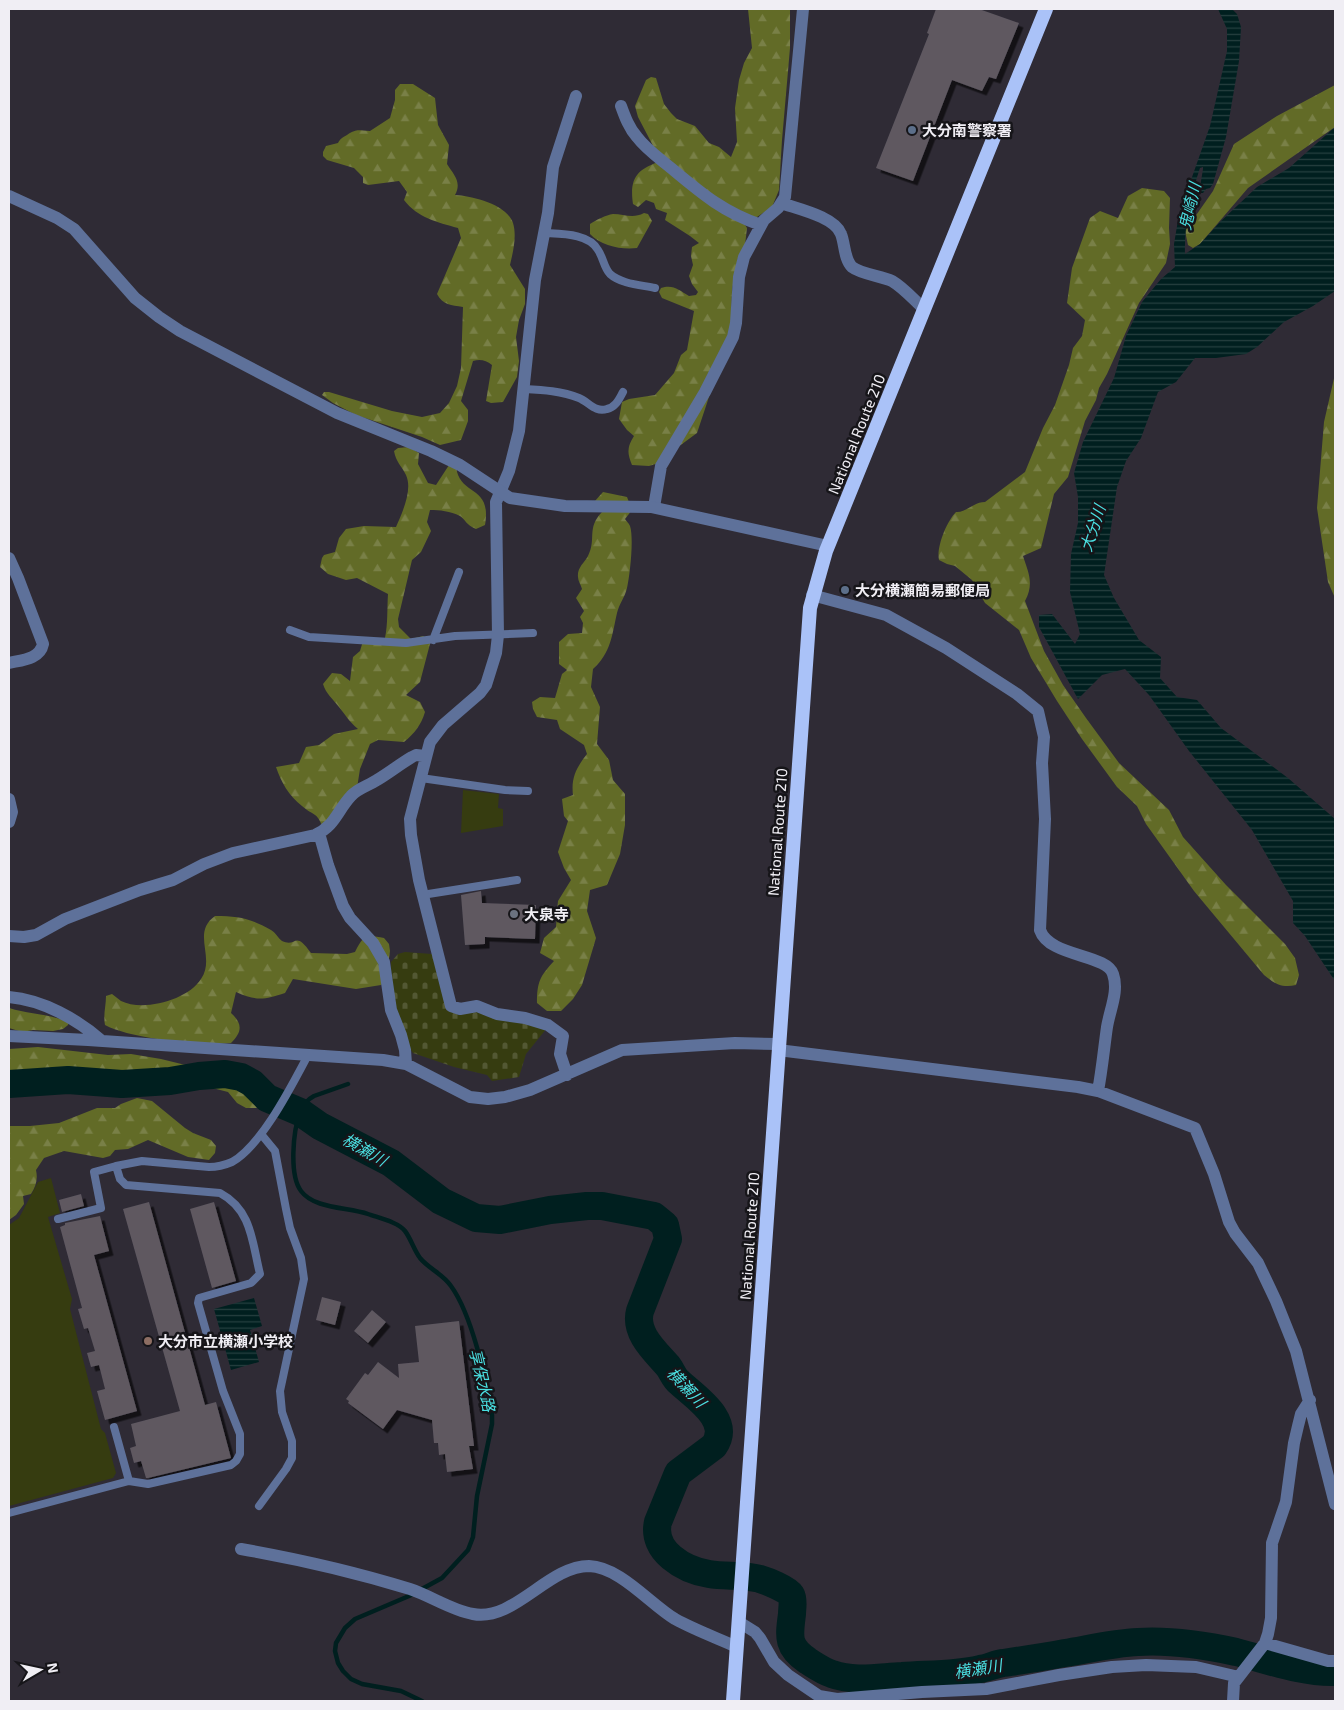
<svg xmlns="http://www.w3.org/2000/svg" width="1344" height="1710" viewBox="0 0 1344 1710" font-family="'Exo 2','Noto Sans JP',sans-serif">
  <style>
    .forest { fill: url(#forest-firs) }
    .cemetery { fill: url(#cemetery-stones) }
    .park { fill: #363c10 }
    .water { fill: url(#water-rules) }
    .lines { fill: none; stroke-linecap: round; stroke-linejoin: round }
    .stream { stroke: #001f1f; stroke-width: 4.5 }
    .river { stroke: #001f1f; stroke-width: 28 }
    .building { fill: #5e5861; filter: url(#shadow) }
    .service { stroke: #5e719a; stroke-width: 8 }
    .minor { stroke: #5e719a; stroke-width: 12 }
    .tertiary { stroke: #5e719a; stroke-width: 12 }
    .trunk { stroke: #aac2f8; stroke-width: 14 }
    .service-dot { fill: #5c6f8a; stroke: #161519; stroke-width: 2 }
    .worship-dot { fill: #6b7280; stroke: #161519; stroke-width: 2 }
    .education-dot { fill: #8d6e63; stroke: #161519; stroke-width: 2 }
    .labels { text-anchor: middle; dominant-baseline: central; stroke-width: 5; stroke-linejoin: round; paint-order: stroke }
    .poi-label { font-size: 15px; font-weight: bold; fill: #f0eef4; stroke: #161519; text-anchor: start }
    .street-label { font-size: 15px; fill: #f0eef4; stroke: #161519 }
    .water-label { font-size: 16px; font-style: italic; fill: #4adfe1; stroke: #161519 }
  </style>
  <defs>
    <pattern id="forest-firs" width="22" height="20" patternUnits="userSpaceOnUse" patternTransform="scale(1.25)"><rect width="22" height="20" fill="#626b27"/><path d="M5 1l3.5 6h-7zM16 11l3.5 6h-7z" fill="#798047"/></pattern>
    <pattern id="cemetery-stones" width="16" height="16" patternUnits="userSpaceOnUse" patternTransform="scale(1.25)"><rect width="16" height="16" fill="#363c10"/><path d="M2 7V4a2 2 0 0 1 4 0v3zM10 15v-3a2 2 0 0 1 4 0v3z" fill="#535833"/></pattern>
    <pattern id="water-rules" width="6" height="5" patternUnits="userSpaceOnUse" patternTransform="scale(1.25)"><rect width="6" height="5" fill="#001f1f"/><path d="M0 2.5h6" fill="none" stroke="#264040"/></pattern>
    <filter id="shadow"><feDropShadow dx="4.5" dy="4.5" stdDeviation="0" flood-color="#0009"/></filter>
  </defs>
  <rect width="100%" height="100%" fill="#2f2b35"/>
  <path class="forest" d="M748,9H790V48L782,140L779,190L772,207L757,217H740L747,228L745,245L738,258L732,290L731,328L706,406L697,433L678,447L669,460L649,466L632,465C627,453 627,447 634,436L627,430L619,419L622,402L629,399L655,395L674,373L681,355L687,350L694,311L662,298L659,292L661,288C673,284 679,290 689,296L696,295L698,292L692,284L689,276L693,265L691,256L692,247L699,243L690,236L665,220L667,213L656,209L654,203L646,200L638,207L633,204C629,177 638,169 661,161L638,117L635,106L646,80L651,77L656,78L664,104L671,113L677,119L695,126L709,143L719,147L731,157L737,142L735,108L739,80L744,63L752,48Z
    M400,84H413L435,98L438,125L449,145L447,164C454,175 462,182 455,195C471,196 507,204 513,223C517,236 513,252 510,265L525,289V304L519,320L516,337L519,361L517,377L503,402L491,403L486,401L492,365C486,360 480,359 473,361L461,401L468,410V421L461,440L440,445L422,437L356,415L333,403L322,395L324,392H329L392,411L422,417L440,413L449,403L457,386L461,368L463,307C451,305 443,305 437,294L461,238L458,228C437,222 418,218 404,200L407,192L399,181L368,185L363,183V177L354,168L327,160L323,156V152L326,146L338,143C341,138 342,138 347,135C358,128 358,131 370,131L390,118L395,100V90Z
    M1335,85V127L1248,188L1200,244L1193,248L1188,245L1185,231L1213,191L1234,144L1277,116Z
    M1142,188L1164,191L1170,198L1169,228L1170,244L1166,263L1139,303L1107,374L1099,388L1096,400L1085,421L1068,477L1054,494L1041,548L1023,556C1029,574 1034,584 1025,601L1044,651L1063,685L1086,718L1119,763L1169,810L1183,837L1226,885L1285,944L1295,958L1299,975L1296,985C1282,988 1275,984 1264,975L1194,891L1146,824L1137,806L1117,787L1082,739L1057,701L1031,658L1019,630L985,603L972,580L955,566L947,564L939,560C936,547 947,521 956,512C966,513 973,502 985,502L1025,472L1043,428L1055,405L1069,365L1073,348L1082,336L1085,320L1067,303L1072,268L1090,218L1100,211L1118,218L1128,196Z
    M644,213L648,214L652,221L637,248C622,250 601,246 590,234V224C596,220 606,215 613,214C624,214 633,219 644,213Z
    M1335,374V598L1328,582L1317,508L1324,422Z
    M409,447L419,453L418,464L428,483L436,485L451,462L456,467C460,497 492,484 485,525L476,529C465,524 466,520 460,516C450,511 440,510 430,510L427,522L431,531L421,552L412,560L398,619L399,627L411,639L423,636L431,640L420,682L406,695L420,702L425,712C421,725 415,733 404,742L378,740L370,744L360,769L357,788L323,828C316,810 314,817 302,806C289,796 281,782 276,767L299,763L306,747L319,745L334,734L358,729C349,721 346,716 339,707C333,699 326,694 323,684L332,673L341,674L350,681L353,657L360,651L363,641L385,638C388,624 387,609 388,594L357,578L346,580L328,574L320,567L322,558L324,555L335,552L339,538L346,529L364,526L396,527C402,513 413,490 406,475C401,465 396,462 394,451L398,448Z
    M603,492L627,497L632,510L625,519C626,521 629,523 630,526C634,538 630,575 627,588C625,597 619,604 617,613C612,635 611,653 593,669L591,687L600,707L597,744L609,760L613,780L625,794V825L620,854L607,885L590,890L587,911L596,938L582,985L573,999L561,1011H547L537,1003C537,982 540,976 554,961L540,953L544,938L556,927L558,901L571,880L564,868L558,852L568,821L564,816L562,799L573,795C571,778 576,768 587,754L584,745L560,729L557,720L537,717L533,709L532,702L540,697L555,698L562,674L567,670L559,664V642L568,634L582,633L583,623L580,617L584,611L576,598L582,589C581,585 578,581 578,577C577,568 584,563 588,556C597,538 586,529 602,512L595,501Z
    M215,916C238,916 250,918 271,930C276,933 278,938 282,941C297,948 294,929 311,953L347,954L355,952C363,936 365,934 384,938L389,944L390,951L386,979L381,985L356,989L293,979L285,993C264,1000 256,1001 236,992L231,1013C243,1024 242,1032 231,1043C202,1046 131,1039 105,1025C103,1015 106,1006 106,996L112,994C115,996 118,999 121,1001C143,1012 188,1000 201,979C216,957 191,933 215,916Z
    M9,1008C29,1014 49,1014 69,1022L68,1025L63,1029L53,1031L33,1030L22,1032L9,1028Z
    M38,1047L108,1055L131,1054L161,1059L214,1072C229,1084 251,1083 264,1099L262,1106L256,1108H246L237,1103L228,1092L189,1082L176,1084H138L62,1077L30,1082L9,1083V1049Z
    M137,1098L152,1101L185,1128L193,1133L211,1140L216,1146L215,1153L209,1160L188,1157L148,1140L128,1149L115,1150L110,1156L103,1158L64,1151L44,1158L36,1170C38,1179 36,1186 31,1194L23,1196L24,1204L16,1215L9,1220V1126H30L59,1123L97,1108H115L121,1104Z"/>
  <path class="cemetery" d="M405,952L432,954L446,1005L471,1008L547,1028L526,1054L519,1077L492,1081L487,1075L454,1067L413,1053C397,1031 391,989 391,962L398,954Z"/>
  <path class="park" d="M463,790L499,794L498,808L503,809V826L461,833Z
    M51,1178L60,1213L48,1217L72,1299L70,1309L101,1429L105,1433L116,1473L113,1478L9,1506V1225L19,1218L38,1182Z"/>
  <path class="water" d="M1218,9H1232L1237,14L1241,27L1239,61L1226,137L1213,184L1210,188L1206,189L1203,193H1199L1203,169V167L1200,168C1191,195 1184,225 1185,254L1200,244L1220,222L1257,187L1289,168L1335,127V291L1313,306L1284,322L1257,347L1246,354L1216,358H1195L1176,382L1158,392L1141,438L1126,461L1117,487L1104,575L1114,598L1139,640L1161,657L1160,678L1177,697L1197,700L1221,728L1288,778L1335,819V981L1305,936L1293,923V901L1252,830L1189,751L1149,695L1125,669L1102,675L1078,699L1039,627V615L1052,614L1075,644L1080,634L1070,592L1071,554L1078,523V497L1074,473L1083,442L1114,378L1126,336L1142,302L1161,279L1175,267L1174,244L1179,214L1210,126L1227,51V29Z
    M254,1298L262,1326L250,1330L259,1362L231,1370L214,1309Z
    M1266,1650L1310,1665L1335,1667V1678L1292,1671L1261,1663Z"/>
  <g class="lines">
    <path class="stream" d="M348,1084L314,1096C308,1099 302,1106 300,1113C293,1131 289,1175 301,1191C314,1209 348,1207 368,1214C379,1218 398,1222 405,1231C411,1239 414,1250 420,1258C429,1269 443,1274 451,1286C472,1315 486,1379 492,1415V1424L477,1496L473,1537L468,1550L442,1578L409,1596L355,1619L345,1628L336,1643L335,1651L338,1663L343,1671L351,1679L362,1684L401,1691L422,1701"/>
    <path class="river" d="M9,1084L68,1080L122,1084L170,1081L199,1076L225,1074L241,1077L252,1083L267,1098L300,1112L320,1126L391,1163L441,1201L476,1218L500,1220L550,1210L587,1206H602L654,1216L665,1225L668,1239L640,1311C634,1333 655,1351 668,1366C672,1371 674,1378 679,1382C695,1397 732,1420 714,1446L678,1473L658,1522C651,1551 684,1570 709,1574C726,1577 744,1574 760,1579C767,1581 787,1589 791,1595C794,1600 792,1608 792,1614C789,1637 787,1647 808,1661C816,1666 823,1671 832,1674C854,1682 879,1677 902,1676C928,1674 955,1675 980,1669C988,1668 995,1664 1003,1663C1023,1660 1044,1657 1065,1653C1089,1649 1114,1643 1138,1642C1171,1640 1204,1645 1236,1652C1268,1660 1302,1673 1335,1672"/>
  </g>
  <path class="building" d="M936,9H979L1019,23L996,79L989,77L982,91L952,80L913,181L876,168L929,34L927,33Z
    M481,891L482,903L536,905L535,939L485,937V944L465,945L461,895Z
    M81,1194L84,1206L62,1212L59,1200Z
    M149,1202L205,1405L216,1402L231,1458L148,1478H146L141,1461L134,1463L130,1448L136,1446L131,1424L180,1411L123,1209Z
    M214,1202L236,1281L212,1288L190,1209Z
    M100,1216L109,1251L94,1255L137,1411L105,1420L97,1391L105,1389L99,1365L91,1367L87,1353L95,1351L88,1328L84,1329L78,1309L82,1308L60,1227L65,1225V1223Z
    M322,1297L341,1302L335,1325L316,1320Z
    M372,1310L386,1322L368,1343L354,1331Z
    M459,1321L474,1446H469L473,1469L447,1472L445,1454L439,1455L438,1443H434L432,1420L397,1410L383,1429L348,1403L349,1401L346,1399L365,1373L368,1375L378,1362L399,1378L398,1364L419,1362L415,1326Z"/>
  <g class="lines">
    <path class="service" d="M544,233C560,234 589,233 598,250C603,257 604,268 610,274C621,284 641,285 655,288
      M524,389C543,390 562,391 579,398C589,402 595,413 607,409C616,407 619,399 623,392
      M290,630L309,637L406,643L455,636L533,633
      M433,640L459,572
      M421,778L505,790L528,791
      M422,895L517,880
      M116,1166L142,1161L209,1167C217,1167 225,1165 232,1162C262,1145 292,1085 308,1055
      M58,1219L101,1208L94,1172L116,1166L120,1179L126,1185L220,1193C252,1210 252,1242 260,1274L251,1283L199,1298L198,1303L223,1391L240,1434V1454L236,1461L231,1465L148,1484L129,1481
      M259,1506L286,1469L292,1458V1441L282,1412L280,1391L304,1279L301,1258L290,1228L286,1209L275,1151L261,1134
      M9,1513L129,1481L114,1427"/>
    <path class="minor" d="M621,106C625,117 629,128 637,137C646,149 659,158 671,168C701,193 723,212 761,225
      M781,203C798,209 835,217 841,234C845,244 844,259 852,267C861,274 881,276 892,281C904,288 914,300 924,309
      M654,507L661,466L705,392L733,337L736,323L739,277L744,257L764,220L778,208L785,197L803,9
      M9,558L18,578L43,644C40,659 22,660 9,663
      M812,595L886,615L946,648L1017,694L1038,711L1044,737L1042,763L1045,819L1040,930C1049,957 1107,954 1113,974C1119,991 1110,1009 1107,1027C1104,1048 1102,1070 1098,1091
      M9,799L12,812L9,822
      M319,833L328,865L343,906L350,918L373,943L384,962L391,1010L401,1035L405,1050L406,1064
      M9,936L24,937L36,935L65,919L140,890L173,880L204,864L233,853L315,835C335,826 337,811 351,796C358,788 368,786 377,780C389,773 400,764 412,757L416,755L425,756
      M9,997C43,1000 77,1019 102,1041
      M9,1036L88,1040L383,1060L406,1064L470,1097L488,1099L505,1097L530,1090L622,1050L735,1043L778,1044
      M778,1050L1078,1087L1098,1091L1195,1128L1214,1174L1229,1222L1235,1233L1258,1263L1276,1301L1296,1351L1335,1504
      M567,1075L560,1054L563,1036L548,1025L525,1018L497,1014L477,1006L460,1009L451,1006L419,880L411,835L410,819L430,742L443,725L480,693L486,685L496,653L498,635L496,502L509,471L519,431L535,280L548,213L553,167L576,96
      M241,1549C298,1559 355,1572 410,1589C431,1596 451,1610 473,1614C514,1622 548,1566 589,1566C620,1567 650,1604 675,1619C695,1630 717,1638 737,1647
      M739,1622L755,1632L760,1638L774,1662L788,1675L819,1696L837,1699L922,1692L986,1689L1059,1675L1112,1667L1146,1665L1196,1667L1239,1677
      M1265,1643L1328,1661H1335
      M1233,1701L1234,1683L1265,1643L1268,1634L1271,1618L1272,1543L1286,1502L1294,1443L1298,1426L1301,1414L1310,1400"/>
    <path class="tertiary" d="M9,196L57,218L74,229L135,298L159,317L180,331L337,413L431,451L460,465L510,498L565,506L651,507L828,546"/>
    <path class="trunk" d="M733,1701L810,608L826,551L1046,9"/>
  </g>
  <g class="service-dot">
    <circle cx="912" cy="130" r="5"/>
    <circle cx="845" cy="590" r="5"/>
  </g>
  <circle class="worship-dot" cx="514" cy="914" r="5"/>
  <circle class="education-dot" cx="148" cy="1341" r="5"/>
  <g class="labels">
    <g class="poi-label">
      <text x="922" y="130">大分南警察署</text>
      <text x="855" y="590">大分横瀬簡易郵便局</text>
      <text x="524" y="914">大泉寺</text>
      <text x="158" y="1341">大分市立横瀬小学校</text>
    </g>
    <g class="street-label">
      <text transform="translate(856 434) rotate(-68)">National Route 210</text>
      <text transform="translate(777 832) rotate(-86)">National Route 210</text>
      <text transform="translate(749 1236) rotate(-86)">National Route 210</text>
    </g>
    <g class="water-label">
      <text transform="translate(1189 206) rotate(-77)">鬼崎川</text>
      <text transform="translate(1092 528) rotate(-72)">大分川</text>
      <text transform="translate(365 1149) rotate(30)">横瀬川</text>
      <text transform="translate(483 1380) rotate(77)">享保水路</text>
      <text transform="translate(687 1387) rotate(47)">横瀬川</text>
      <text transform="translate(978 1668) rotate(-9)">横瀬川</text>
    </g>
  </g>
  <rect width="1344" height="1710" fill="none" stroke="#f0eef4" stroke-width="20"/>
  <g transform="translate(40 1670) rotate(81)" stroke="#161519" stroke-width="4" paint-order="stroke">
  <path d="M0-4L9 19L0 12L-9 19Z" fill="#f0eef4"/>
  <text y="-8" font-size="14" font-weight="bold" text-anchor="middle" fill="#f0eef4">N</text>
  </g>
</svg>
